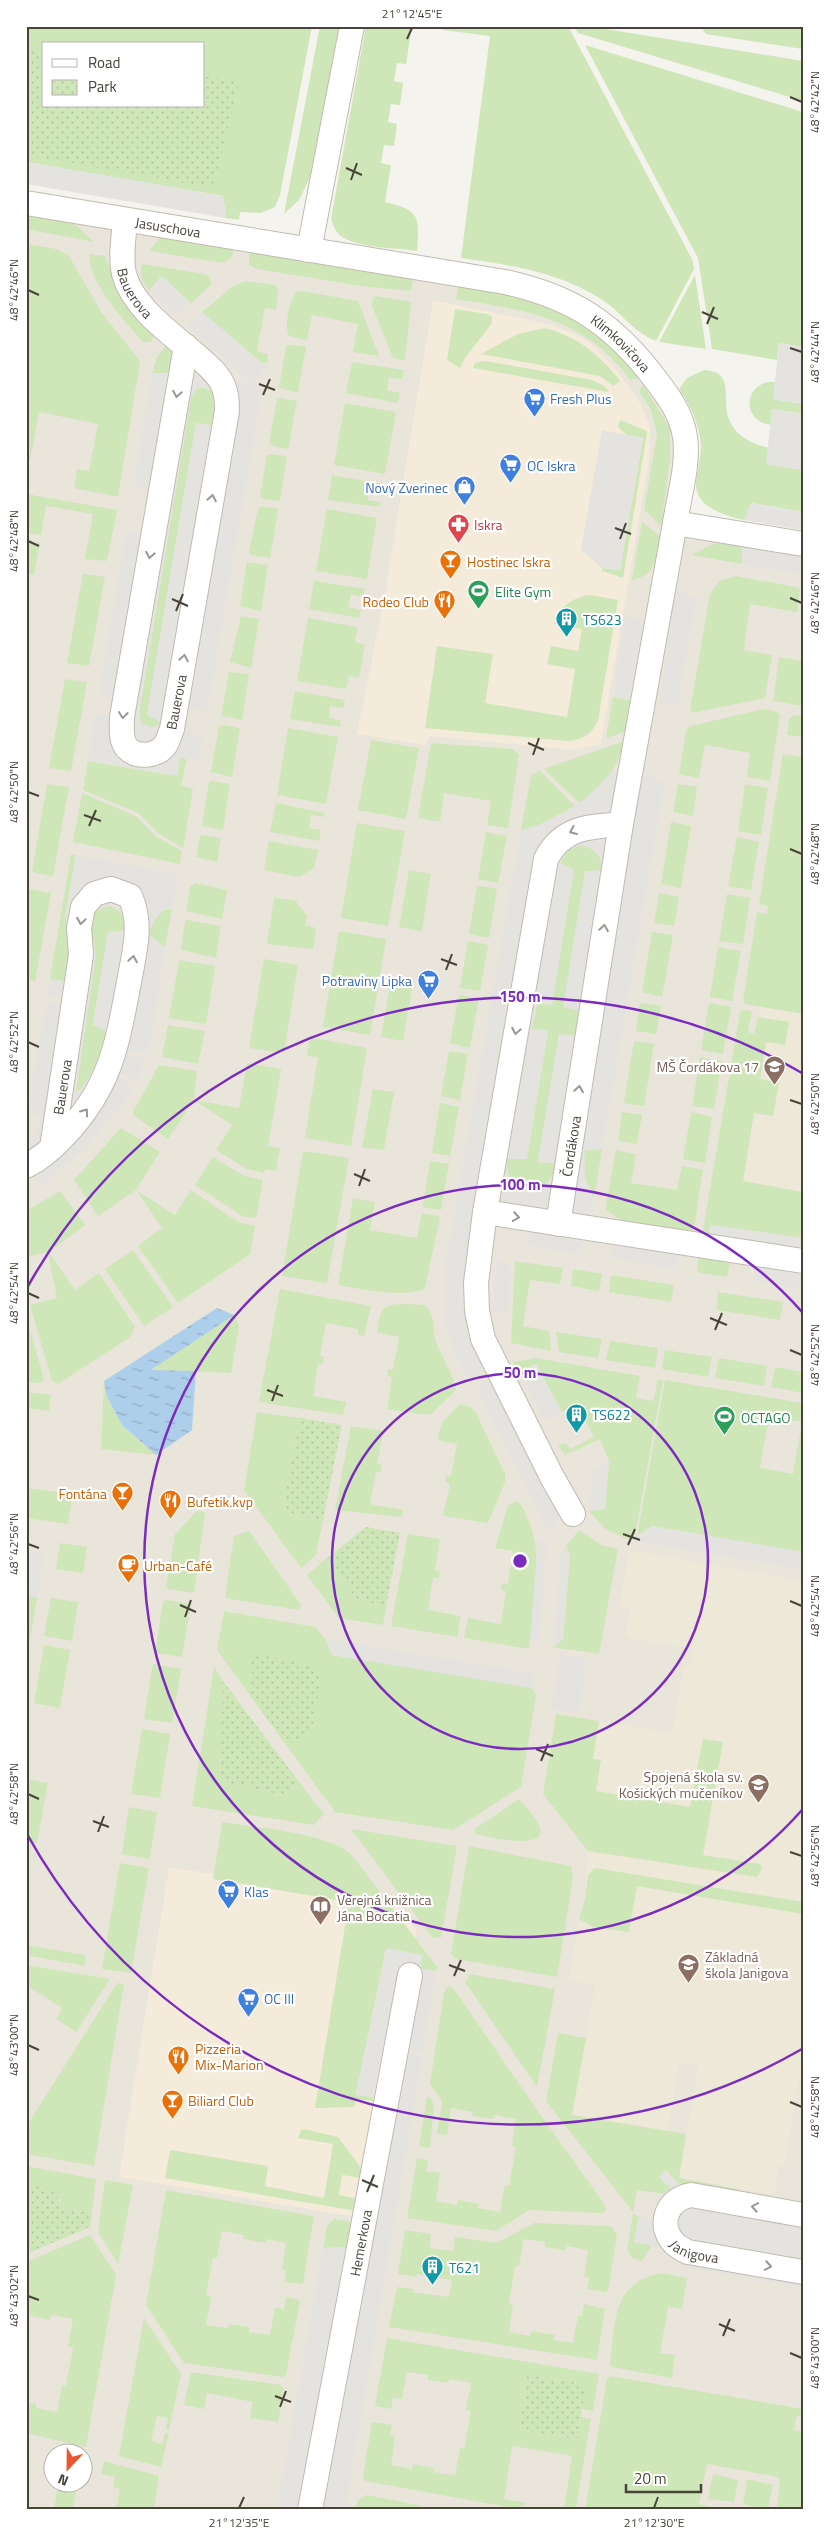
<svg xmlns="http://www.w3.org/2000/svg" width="829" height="2536" viewBox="0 0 829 2536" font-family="'Titillium Web',sans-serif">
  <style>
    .residential { fill: #e9e5db; fill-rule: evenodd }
    .commercial { fill: #f5ebda }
    .education { fill: #ede8d8 }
    .grass { fill: #cfe6b9; fill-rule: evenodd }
    .park { fill: url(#park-dots) }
    .parking { fill: #e4e3e0; fill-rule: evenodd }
    .water { fill: url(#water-ripples) }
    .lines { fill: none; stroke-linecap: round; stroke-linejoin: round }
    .minor-casing { stroke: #c0bbaf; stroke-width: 26 }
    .minor { stroke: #fff; stroke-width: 24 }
    .oneway { stroke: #9b9893 }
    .ticks { fill: none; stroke: #49443a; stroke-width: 2 }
    .ring { fill: none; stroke: #7b2cbf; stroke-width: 2.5 }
    .labels { text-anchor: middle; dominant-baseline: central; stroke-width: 4.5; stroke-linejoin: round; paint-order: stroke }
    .street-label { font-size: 14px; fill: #49443a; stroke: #fff }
    .shop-label { font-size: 14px; fill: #366cbe; stroke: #fff; text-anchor: start }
    .health-label { font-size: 14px; fill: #be3a42; stroke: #fff; text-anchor: start }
    .food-label { font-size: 14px; fill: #c56008; stroke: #fff; text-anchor: start }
    .leisure-label { font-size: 14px; fill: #27864d; stroke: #fff; text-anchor: start }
    .culture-label { font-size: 14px; fill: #0d838f; stroke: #fff; text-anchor: start }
    .education-label { font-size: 14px; fill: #785e54; stroke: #fff; text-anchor: end }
    .centre { fill: #7b2cbf; stroke: #fff; stroke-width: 2.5 }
    .ring-label { font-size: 15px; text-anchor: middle; font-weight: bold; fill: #7b2cbf; stroke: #fff; stroke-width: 4.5; stroke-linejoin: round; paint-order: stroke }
    .neatline { fill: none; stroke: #49443a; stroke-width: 2 }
    .ticks-label { font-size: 12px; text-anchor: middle; fill: #49443a }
  </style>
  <defs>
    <pattern id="park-dots" width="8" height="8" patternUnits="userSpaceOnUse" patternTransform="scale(1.25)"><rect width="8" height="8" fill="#cfe6b9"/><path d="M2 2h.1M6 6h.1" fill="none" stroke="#b3c6a0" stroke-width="1.8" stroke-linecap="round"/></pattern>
    <pattern id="water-ripples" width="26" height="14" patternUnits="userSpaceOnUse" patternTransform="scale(1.25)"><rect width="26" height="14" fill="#aecfec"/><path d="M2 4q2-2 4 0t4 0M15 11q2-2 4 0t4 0" fill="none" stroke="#90aac0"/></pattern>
  </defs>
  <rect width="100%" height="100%" fill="#f5f3ed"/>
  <path class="residential" d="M26,203L569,302L681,421L675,523L803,544V2510H26ZM52,2454H82V2484H52Z"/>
  <path class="commercial" d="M433,300L549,324L579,336L591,343L616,369L642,406L650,428V455L601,744L574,750L430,736L425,745L357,734L386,588Z
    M169,1867L395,1904L417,1931L363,2218L119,2177Z"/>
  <path class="education" d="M773,934L803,939V1204L740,1192L755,1035Z
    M629,1550L803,1581V2083L799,2082L784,2166H778L774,2195L679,2178L698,2066L679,2063L668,2131L572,2115L595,1985L569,1980L579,1919L585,1900L588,1851L543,1794L556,1714L672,1733L684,1666L690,1667L693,1649L625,1637L630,1607L620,1605Z"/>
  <path class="grass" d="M26,26H312L280,195L275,207L261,213L240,212L239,220L226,218L223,196L26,162ZM44,44H204V106H44Z
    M320,26H339L310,177L299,200L284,214Z
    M366,26H412L406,64L397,63L394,81L403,83L400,105L391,104L388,122L397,124L394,146L384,145L381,163L391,165L385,202C420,210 420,217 417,251C398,248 360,248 344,238C336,234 334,227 331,219Z
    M438,26H568L693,261L694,269L656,341C631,331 623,313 601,299C558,272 511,265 461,258L490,36L443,30Z
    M574,26H587L803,61V101L578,33Z
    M704,26H803V49L706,34L703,30Z
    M585,45L803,112V347L779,343L777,360L712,349L698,258Z
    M26,213L75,224L94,242L26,229Z
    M160,237L234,247C233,256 231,260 222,263L149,251Z
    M26,244L56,249L69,256L102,313L140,361L118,497L74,488L77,469L89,471L98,424L39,412L30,460L26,459Z
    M249,249L413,279L411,291L361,286L257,269L249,265Z
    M90,254L105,256L115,280L158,331L150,342H143C127,324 85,279 90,254Z
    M142,264L204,274L209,276L211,285L191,303L162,277L149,291L141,277Z
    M695,275L706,349L659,342Z
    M246,281L275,285L278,290L276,310L265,308L257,351L268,354L267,363L261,362L202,312L232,287Z
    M458,286L514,295L580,318L617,352L638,378L630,380C587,319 526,310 456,299Z
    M302,291L358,301L379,356L353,352L358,324L312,315L307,340L289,336C284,326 289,301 296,292Z
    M376,296L411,302L405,361L393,358L372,306L373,298Z
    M455,309L487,314L492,317V323L465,358L460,368L447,360Z
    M545,328C578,337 599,354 620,381L613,386L600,376L481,354L518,334Z
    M170,341L173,346L172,373H152L157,357Z
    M291,345L306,347L298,393L279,388L286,346Z
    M485,361L592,380L604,386L609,392L473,368L475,363Z
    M352,362L404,370L402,379L389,378L387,390L400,393L398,403L346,393Z
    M704,370C736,372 721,398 729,419C736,437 751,443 769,448L767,464L803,470V512L752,503L744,520C725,516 695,507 696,483C697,471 701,458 701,445C699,424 691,406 679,389L687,378Z
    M768,382H775L773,399L803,404V414L772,409L771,425C744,422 742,388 768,382Z
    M643,385L670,428V459L661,526L644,510L657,434L651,410L639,391Z
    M201,387L211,390L216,407L211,425L196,423L147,715L162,722L152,728L141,723L139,713L191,397L195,390Z
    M280,398L297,401L288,449L272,446L269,442L277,399Z
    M345,403L396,412L385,474L334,465Z
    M620,420L647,431V433L623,578L602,571V568L620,570L643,438L627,435L618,427Z
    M271,454L287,457L280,501L263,499L260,496L267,455Z
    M332,475L383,484L382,489L369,488L368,500L380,502L379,507L328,500Z
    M26,494L117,510L107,561L85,559L93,514L46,506L41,535L26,533Z
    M261,506L278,509L270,558L251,555L249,552L258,508Z
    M327,509L377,518L367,579L316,571Z
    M642,522L660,536C655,558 658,575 632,580Z
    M26,540L40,543L34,575L26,573Z
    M719,543L742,545V564L692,555L710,545Z
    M247,562L268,565L261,611L240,606Z
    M83,574L105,577L89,666L67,663Z
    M736,576L796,587L800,590L797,612L750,604L744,650L772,655L765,698L692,713L690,710L710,594L719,581Z
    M314,581L365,589L363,597L351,594L348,607L361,610L359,618L309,609Z
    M589,595L618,600L598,720C592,735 583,739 568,741L425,728L437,646L493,654L485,703L567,717L575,669L547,664L551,646L578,651L582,629L555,624C560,606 572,598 589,595Z
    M241,616L259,619L251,668L230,662Z
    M308,618L358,627L355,642L365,645L359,678L349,676L346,689L297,681Z
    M779,657L803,661V706L773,701Z
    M229,672L249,674L242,720L221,716Z
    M65,679L87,682L71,771L49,768Z
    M295,691L345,700L343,708L330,706L329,718L341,720L340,727L290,719Z
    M613,697L630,700L625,732L606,738Z
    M764,709L777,712L780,715L770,781L747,777L750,753L705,745L699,778L679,774L686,731L690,726Z
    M795,715L803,716V737L787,735L789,718Z
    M223,725L240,728L232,777L211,772L219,726Z
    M288,728L338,737L326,804L277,795Z
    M371,740L419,748L406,819L358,810Z
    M624,741C619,769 602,787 579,803L544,769Z
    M431,743L513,749L519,755L508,828L487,825L491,801L444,793L440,822L418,818Z
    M783,754L803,757V1014L745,1004L743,1000L757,912L767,914L768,906L759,904Z
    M180,758L187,759L181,785L193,789L183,848L159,834L138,813L83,790L88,761L177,776Z
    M539,770L575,806L539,825L521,830L531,776Z
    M212,781L230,784L223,830L202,826L209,782Z
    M47,784L69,787L53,876L32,872Z
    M678,784L697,787L693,816L673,812Z
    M745,784L768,788L761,835L738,831Z
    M82,793L136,816L157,837L182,851L180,864L73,842Z
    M276,803L324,813V817L311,815L309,828L321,830L319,841L270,832Z
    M671,822L691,826L681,888L661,884Z
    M357,823L405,831L388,926L341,918Z
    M486,832L507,836L498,883L478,879Z
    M200,835L221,838L217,862L196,857Z
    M737,837L759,842L751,890L728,886Z
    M269,841L318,850L314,868L299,877L264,870Z
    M581,845C594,848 602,856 603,870L563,1007L580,1010L575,1036L559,1034L538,1162L556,1163C555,1180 543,1189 527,1189C512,1183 506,1175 506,1159H526L548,1031L532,1029L537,1002L552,1005L573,870L560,863L568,850Z
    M71,854L76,855L65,916L72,955L68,982L50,979Z
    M409,870L431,874L422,931L399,927Z
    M195,883L227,890L222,919L186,911L190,887Z
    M477,885L497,889L489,938L469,934Z
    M29,889L51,893L35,981L26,980V905Z
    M659,893L679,897L674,926L654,923Z
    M727,894L750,898L743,944L719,941Z
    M274,898L295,900L307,916L305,925L316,928L313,949L267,944Z
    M110,906C122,911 126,917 126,930L108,933L93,1024L108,1033C101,1055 93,1073 79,1091L76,1092L90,924C94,912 97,908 110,906Z
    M164,910H172L165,947L148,935L154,919Z
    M187,920L221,926L216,958L181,950L185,921Z
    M339,931L386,939L370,1035L323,1027Z
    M652,932L673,935L662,997L642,992Z
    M468,941L488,945L480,991L460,988Z
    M718,947L741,951L732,1001L710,997Z
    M264,959L298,965L284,1053L249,1048Z
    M179,960L215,966L206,1024L169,1018Z
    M391,979L413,982L403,1041L381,1037Z
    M459,995L479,998L470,1048L450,1043Z
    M640,1003L661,1006L656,1034L636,1031Z
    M709,1003L731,1007L723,1054L701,1050Z
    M744,1010L752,1011L748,1032L754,1034L758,1017L789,1022L785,1045L766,1042L760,1079L779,1083L773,1116L754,1113L743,1181L803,1192V1238L711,1225L709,1235L703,1230L740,1012Z
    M168,1025L205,1031L198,1064L162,1057Z
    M310,1037L367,1048L351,1146L305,1138L318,1057L307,1056Z
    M634,1041L654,1044L644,1106L624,1103Z
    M449,1051L468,1054L460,1100L441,1096Z
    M700,1057L722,1061L714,1109L692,1106Z
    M247,1063L281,1069L268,1146L280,1148L276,1171L265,1169L264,1173L247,1169L216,1150L232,1125L194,1100L168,1139L134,1116L133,1112L159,1065L197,1071L194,1100L239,1108Z
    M373,1089L394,1092L384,1150L362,1147Z
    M440,1103L459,1107L450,1156L432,1153Z
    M622,1112L642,1115L637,1144L618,1141Z
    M691,1112L712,1117L705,1163L683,1159Z
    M121,1128L160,1152L136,1190L175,1215L191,1190L238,1222L255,1226L250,1254L178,1303L138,1246L162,1228L136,1190L98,1216L74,1180Z
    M602,1149L594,1198L585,1178L584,1150Z
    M616,1150L636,1154L631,1183L677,1190L682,1166L703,1170L694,1229L690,1232L625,1222L605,1210Z
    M303,1151L349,1158L327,1283L282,1276Z
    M213,1157L244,1176L263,1180L256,1218L242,1216L195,1185Z
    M430,1161L449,1164L441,1210L423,1207Z
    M60,1191L85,1225L49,1252L75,1290L99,1273L135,1327L130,1337L58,1384L52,1381L30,1305L57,1298L48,1252L26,1257V1211Z
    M353,1198L375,1202L370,1230L417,1238L422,1213L440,1217L425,1289C403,1298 361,1289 338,1285Z
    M133,1250L173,1307L144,1326L105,1269Z
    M698,1258L730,1262L727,1277L700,1273L697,1269Z
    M515,1261L563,1268L560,1284L530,1280L523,1326L549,1331L551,1351L511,1343Z
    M573,1269L602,1274L599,1291L571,1286Z
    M611,1275L674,1285L671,1302L609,1292Z
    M280,1289L371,1306L364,1336L358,1335V1329L326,1323L320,1356L324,1357L323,1364H318L313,1396L346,1402L343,1415L259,1402Z
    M718,1292L783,1302L780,1320L717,1310Z
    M425,1305C434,1311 433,1328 435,1338C440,1356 453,1372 456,1390L431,1414L427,1415L387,1409L392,1377L387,1376L388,1369H393L399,1337L377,1333C378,1326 379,1315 383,1310C389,1301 415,1305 425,1305Z
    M234,1315L239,1326L231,1373L151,1370Z
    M26,1316L44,1379L41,1383L26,1382Z
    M556,1332L602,1339L598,1358L559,1352Z
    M610,1341L658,1348L655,1368L606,1360Z
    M665,1350L712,1357L708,1377L662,1369Z
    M536,1358L640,1376L636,1398L653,1401L658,1379L663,1380L635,1535L627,1539L605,1529L589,1511L605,1509L609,1461L600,1439L565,1455L558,1445L566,1443L570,1449L594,1437L577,1405L562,1412L536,1364L519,1373L513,1362Z
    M719,1358L767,1366L764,1386L715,1378Z
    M775,1367L803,1372V1393L771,1387Z
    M665,1380L803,1403V1552L652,1526L637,1536ZM769,1417L802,1422L793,1474L760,1468Z
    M104,1381L107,1397L122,1425L156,1455L101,1449Z
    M26,1392L51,1395L49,1411L26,1408Z
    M460,1405L469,1406L475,1411L505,1474V1482L488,1523L443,1516L450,1484L445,1482L446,1475L451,1476L457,1444L438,1440C439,1423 447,1415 460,1405Z
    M257,1412L300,1418L283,1505L294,1515L323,1520L316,1555L301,1568L244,1490Z
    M351,1426L383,1431L377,1464L382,1465L381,1472H376L370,1504L403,1510L402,1517L335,1510Z
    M26,1488L73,1494L68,1524L26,1518Z
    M515,1501C522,1503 523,1509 526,1515C546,1555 533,1606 529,1649L464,1638L468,1618L501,1624L506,1591L501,1590L502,1583L508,1584L513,1551L495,1548L508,1506Z
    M197,1511L205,1512L194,1593L168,1589L166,1587L175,1534Z
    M579,1530L601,1545L618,1549L599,1654L553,1647L563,1639L570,1556L566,1546Z
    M249,1531L301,1605L299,1610L225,1598L234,1536Z
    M408,1534L440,1539L435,1570L440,1572L439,1578H433L428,1610L461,1616L457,1637L391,1626Z
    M60,1543L87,1547L83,1573L56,1569Z
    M327,1558L357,1600L386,1606L383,1625L339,1618L307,1575Z
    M26,1596L37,1597L26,1664V1620L29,1602L26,1601Z
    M51,1598L78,1602L72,1641L44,1636Z
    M167,1600L191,1604L182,1657L155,1653L163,1601Z
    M224,1611L315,1627L325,1639L332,1655L532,1688L536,1695L521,1787L453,1830L335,1812L217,1650Z
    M44,1645L70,1650L60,1708L34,1703Z
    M153,1664L181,1669L172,1723L144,1719Z
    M214,1667L223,1681L220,1781L283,1795L299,1782L324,1814L314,1825L192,1806Z
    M556,1714L599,1721L593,1759L601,1760L596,1791L690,1807L703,1739L723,1742L703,1855L760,1864L762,1869L757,1877L588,1851L543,1794Z
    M142,1729L170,1734L160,1798L131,1794Z
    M26,1779L48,1783L37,1843L26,1841Z
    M519,1799C526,1807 537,1818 540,1828C547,1851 488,1837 476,1834L475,1829Z
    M129,1807L157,1812L150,1859L122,1854Z
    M222,1822C258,1828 324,1832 351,1854L437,1967L436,1971L420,1970L422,1955L386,1949L356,2094L373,2097V2101L356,2099L354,2107L315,2108L349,1902L213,1879Z
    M351,1829L457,1846L441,1938L432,1937Z
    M469,1846L571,1866L573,1879L557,1977L456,1959L451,1954Z
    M120,1863L149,1868L131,1973L102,1969Z
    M595,1868L803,1902V1914L637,1886L629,1932L593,1927L579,1919L585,1900L588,1875Z
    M26,1945L85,1955V1966L26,1955Z
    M26,1965L110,1979L76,2032L56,2019L62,2008L26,1985Z
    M470,1974L555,1989L537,2087L465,1982Z
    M117,1983L124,1984L94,2166L26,2154V2127Z
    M449,1986L454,1989L535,2107L605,2205L606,2210L602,2213L529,2210L496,2231L407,2218L417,2158L428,2160L426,2171L440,2173L436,2201L457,2205L458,2200L479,2204L478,2208L500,2212L505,2185L509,2186L516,2147L512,2146L516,2119L494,2115L493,2119L472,2116L473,2112L451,2108L447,2135L437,2134L442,2101L430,2084L444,1992Z
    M558,2033L586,2038L572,2115L686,2134L679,2178L738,2189L737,2195L678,2183L665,2194L637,2190L633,2212L546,2101Z
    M427,2097H430L434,2105L430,2148L419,2146Z
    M304,2129L338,2137L364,2172L363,2178L342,2175L339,2195L359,2199L356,2211L165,2178L170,2150L268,2166L265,2186L324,2198L333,2144L298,2138L301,2130Z
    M26,2166L96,2179L92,2213L62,2208L60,2199L37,2184L26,2185Z
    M105,2180L133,2185L118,2264L98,2232Z
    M166,2190L314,2216L303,2284L284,2282L286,2270L282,2269L286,2243L267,2239L266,2243L243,2239L244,2235L222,2231L217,2258H213L206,2295L211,2296L206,2325L228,2328L229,2324L249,2327V2332L270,2335L275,2308L284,2309L286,2297L300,2300L286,2375L283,2377L184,2363L146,2305Z
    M633,2214L639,2216L634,2242L652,2245L642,2261L632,2258L627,2249Z
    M334,2219L354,2222L349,2247L323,2248L327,2226Z
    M534,2223L611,2226L617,2235L608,2290L605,2292L587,2289L589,2278L584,2277L588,2250L567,2246L565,2250L545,2247V2242L524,2239L519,2266H515L509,2304L513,2305L509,2332L530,2336L531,2331L555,2335L554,2340L573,2343L578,2316H582L584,2304L605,2309L597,2360L389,2327L397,2287L414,2289L413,2292L449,2297L452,2280L417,2274L416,2277L398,2274L405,2230L431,2234L430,2248L453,2251L455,2237L496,2243Z
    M90,2235L116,2275L86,2447L26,2433V2402L36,2404V2408L57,2412L62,2385L66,2386L73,2348L68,2346L73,2319L51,2315L50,2320L30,2316V2312L26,2311V2262Z
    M661,2273L687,2278L682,2309L668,2307L660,2353L675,2355L672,2378L612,2367L610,2363C616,2322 611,2283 661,2273Z
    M144,2318L181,2374L169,2430L166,2429L168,2418L157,2416L151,2441L162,2444L165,2433H169L161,2467L119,2456Z
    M387,2338L599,2374L593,2411L582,2409L585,2384L527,2375L519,2430L577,2439L581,2417L591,2419L576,2509H564L572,2456L512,2446L504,2499L527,2503L518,2509L365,2481L363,2476L372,2422L392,2425L390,2436L395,2437L391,2465L412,2469L413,2464L434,2468L433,2472L455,2475L460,2448L464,2449L471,2411L466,2410L471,2383L449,2379L448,2383L428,2380V2375L407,2372L402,2399L393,2398L391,2409L375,2406Z
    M191,2372L281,2385L284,2388L278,2422L250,2418L253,2402L207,2393L204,2409L184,2405Z
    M610,2376L803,2409V2417L797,2416L794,2430L803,2432V2510H777L780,2480L778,2477L707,2464L699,2504L724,2510H585L607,2379Z
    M104,2461L159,2476L154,2510H116L120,2489L113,2487L115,2477L101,2474Z
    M713,2474L738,2480L734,2502L708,2499Z
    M747,2479L773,2485L768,2509L743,2504Z
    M58,2484H78L72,2510H54Z
    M366,2495L418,2505L426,2510H356L357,2502Z"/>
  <path class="park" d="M26,50L44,53V106H204V76L239,81L214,188L26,155Z
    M300,1418L342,1425L323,1520L294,1515L283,1505Z
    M366,1527L400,1533L386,1606L357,1600L327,1558Z
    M252,1653L315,1666L321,1680L311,1734L286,1745L251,1695Z
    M223,1681L299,1782L283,1795L220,1781Z
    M37,2184C51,2188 58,2194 62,2208L92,2213L90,2227L26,2254V2185Z
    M527,2375L586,2384L577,2439L519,2430Z"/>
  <path class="parking" d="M26,162L223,196L226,218L26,184Z
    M161,276L191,303L177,315L149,291Z
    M202,312L265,366L251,384L262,390L207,711L188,708L187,717L190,730L193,735L203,736L198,761L180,758L177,776L88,761L95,716L107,715L113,711L117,703L99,693L126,531L145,534L152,492L134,483L152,373H172L250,383L187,325ZM201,387L211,390L216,407L211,425L196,423L147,715L162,723L152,728L141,723L139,713L191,397L195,390Z
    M779,343L803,347V404L773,399Z
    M772,409L803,414V470L766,464Z
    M602,430L643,438L620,570L602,568L581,550Z
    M751,503L803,512V530L744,520Z
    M742,545L803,556V574L742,564Z
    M677,591L696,598L678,703L659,704Z
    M626,617L644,621L630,700L613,697Z
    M615,769L647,774L664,784L602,1149L584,1151L585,1178L594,1198L589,1228L476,1211L487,1364L474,1377H470L464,1372L455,1353L445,1323V1267L521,830L539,825L571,809L591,794ZM581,845L594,850L599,856L603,870L585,871L563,1007L580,1010L575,1036L559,1034L538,1162L556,1163V1168L549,1181L544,1186L527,1189L511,1179L508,1173L506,1159H527L548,1031L532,1029L535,1016L537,1003L552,1005L574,870L560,863L568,850Z
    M76,855L179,875L172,910H164L158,914L148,934L165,947L149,1052L128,1051L126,1054L143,1059L137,1080L119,1072L118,1075L133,1088L126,1099L86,1147L43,1186L26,1172V1144L37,1130L42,1117L28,1111L46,1003H65V999L47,995L50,979L67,982L72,955L65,916ZM110,906L118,909L126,921L125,930L108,933L93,1025L108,1032L99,1061L86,1082L79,1091L76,1092L96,955L90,924L94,912L101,907Z
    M710,1225L803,1238V1255L708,1241Z
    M529,1232L583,1241L581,1254L527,1245Z
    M613,1242L679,1253L675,1269L611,1258Z
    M496,1258L511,1267L508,1312L493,1311Z
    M752,1266L803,1274V1289L757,1282Z
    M536,1364L562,1412L544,1420L519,1373Z
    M491,1374L560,1514L550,1533L478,1389V1386Z
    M609,1461L605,1509L589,1511L593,1469Z
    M652,1526L803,1552V1569L631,1540Z
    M26,1533L29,1534L27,1551L44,1555L37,1597L26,1596Z
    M538,1540H547L539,1642L530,1641Z
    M566,1546L570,1556L563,1639L553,1647L561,1556Z
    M325,1639L534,1673L532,1688L332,1655Z
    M560,1655L587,1659L579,1712L552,1708Z
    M386,1948L423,1955L420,1969L436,1971L422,2053L410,2052L411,2054L422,2057L345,2510H277L323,2248L349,2247L354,2222L376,2226L420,1970L400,1966L373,2097L356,2095Z
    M666,2170L678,2183L693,2187L803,2207V2288L681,2267L666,2248L634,2242L639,2216L657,2219L662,2194L671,2189L659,2177Z"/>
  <path class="water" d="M217,1308L234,1315L151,1370L196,1371L192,1430L156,1455L122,1425L107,1397L104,1381Z"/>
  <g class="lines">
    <defs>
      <g id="minor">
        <path id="s1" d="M26,203L505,282C573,297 614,324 656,380C669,397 682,415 685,437C689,464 679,496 675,523L803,544"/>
        <path id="s2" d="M125,220C124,237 120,257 124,274C133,308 172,334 197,356C207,365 220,375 224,388C227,395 227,403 227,411L172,729C170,733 169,739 166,744C158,756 138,759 127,748C120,740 122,727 122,717L186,346"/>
        <path d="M309,250L352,26"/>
        <path d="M621,824C589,827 562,827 546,859L485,1212L803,1261"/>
        <path d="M26,1166C41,1159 54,1147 65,1135C111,1086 117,1045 129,982C134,953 143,925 130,896L111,889L94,894L83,907L79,928L81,955L52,1148"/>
        <path d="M485,1212L476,1283L477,1311L483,1339L552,1477L573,1514"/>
        <path id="s3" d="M558,1224L621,824L675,523"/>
        <path id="s4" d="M803,2215L691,2195C667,2199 657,2225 674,2243C677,2247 683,2249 688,2252L803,2272"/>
        <path id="s5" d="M310,2510L410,1975"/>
      </g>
    </defs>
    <use href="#minor" class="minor-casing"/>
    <use href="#minor" class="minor"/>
  </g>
  <defs><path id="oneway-chevron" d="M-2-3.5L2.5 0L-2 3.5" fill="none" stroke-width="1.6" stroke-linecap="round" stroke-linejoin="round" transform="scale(1.25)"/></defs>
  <g class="oneway">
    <use href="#oneway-chevron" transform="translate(177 394) rotate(100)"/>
    <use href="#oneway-chevron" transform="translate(212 498) rotate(-80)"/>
    <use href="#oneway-chevron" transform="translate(150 555) rotate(100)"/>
    <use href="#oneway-chevron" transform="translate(184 658) rotate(-80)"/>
    <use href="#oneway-chevron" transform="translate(123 715) rotate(97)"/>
    <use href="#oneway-chevron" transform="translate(573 831) rotate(157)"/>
    <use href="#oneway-chevron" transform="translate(81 921) rotate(99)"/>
    <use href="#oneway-chevron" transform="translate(604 928) rotate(-81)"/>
    <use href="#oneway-chevron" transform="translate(133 959) rotate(-80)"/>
    <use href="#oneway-chevron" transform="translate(516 1031) rotate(100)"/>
    <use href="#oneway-chevron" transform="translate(579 1089) rotate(-81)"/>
    <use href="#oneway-chevron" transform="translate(85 1112) rotate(-54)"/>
    <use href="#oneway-chevron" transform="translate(516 1217) rotate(9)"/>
    <use href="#oneway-chevron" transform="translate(755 2207) rotate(-170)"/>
    <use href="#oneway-chevron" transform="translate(768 2266) rotate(10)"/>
  </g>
  <path class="ticks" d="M407,39L412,28M790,97L802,102M346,168L362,175M351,180L357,163M28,290L39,295M702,312L718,319M707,324L714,307M790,348L802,352M259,384L275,390M263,395L270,379M615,528L631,534M620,539L626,523M28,541L39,546M790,598L802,603M172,599L188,606M176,611L183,594M528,743L544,750M533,755L539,738M28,792L39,796M84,815L101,821M89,826L96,810M790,849L802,854M441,959L457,965M446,970L452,954M28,1042L39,1047M790,1100L802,1104M354,1174L370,1181M359,1186L365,1169M28,1293L39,1298M710,1318L727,1325M715,1330L722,1313M790,1350L802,1355M267,1390L283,1396M272,1401L278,1385M623,1534L640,1540M28,1544L39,1548M628,1545L635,1529M790,1601L802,1606M180,1605L196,1612M185,1617L191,1600M536,1749L553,1756M541,1761L548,1744M28,1794L39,1799M93,1821L109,1827M98,1832L104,1816M790,1852L802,1856M449,1965L465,1971M454,1976L461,1960M28,2045L39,2050M790,2102L802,2107M362,2180L378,2187M367,2192L374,2175M28,2296L39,2300M719,2324L735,2331M723,2336L730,2319M790,2353L802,2358M275,2396L291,2402M280,2407L286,2391M239,2508L244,2497M654,2508L658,2497"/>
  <g class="ring">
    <circle cx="520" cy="1561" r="188"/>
    <path d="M802 1810A376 376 0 1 1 802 1312"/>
    <path d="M802 2049A564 564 0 0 1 27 1834M27 1288A564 564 0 0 1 802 1073"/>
  </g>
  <defs>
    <symbol id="supermarket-pin" viewBox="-11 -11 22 30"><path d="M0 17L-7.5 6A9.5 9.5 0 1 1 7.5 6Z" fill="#3f7fe0" stroke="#fff"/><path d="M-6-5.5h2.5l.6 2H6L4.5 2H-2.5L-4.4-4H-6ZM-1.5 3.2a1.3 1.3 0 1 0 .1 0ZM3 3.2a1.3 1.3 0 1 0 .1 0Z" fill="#fff"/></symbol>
    <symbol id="shop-pin" viewBox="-11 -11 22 30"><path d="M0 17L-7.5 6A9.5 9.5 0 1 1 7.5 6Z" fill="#3f7fe0" stroke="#fff"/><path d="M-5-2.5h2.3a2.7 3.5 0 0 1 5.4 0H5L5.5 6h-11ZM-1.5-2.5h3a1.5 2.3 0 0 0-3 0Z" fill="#fff"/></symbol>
    <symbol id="pharmacy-pin" viewBox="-11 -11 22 30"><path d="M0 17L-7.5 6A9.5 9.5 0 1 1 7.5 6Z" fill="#e0444e" stroke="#fff"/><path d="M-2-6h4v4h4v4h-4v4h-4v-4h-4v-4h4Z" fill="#fff"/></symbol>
    <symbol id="bar-pin" viewBox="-11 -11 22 30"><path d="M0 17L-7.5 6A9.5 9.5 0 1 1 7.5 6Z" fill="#e8710a" stroke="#fff"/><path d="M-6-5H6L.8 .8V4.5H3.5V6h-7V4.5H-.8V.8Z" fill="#fff"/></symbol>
    <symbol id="stadium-pin" viewBox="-11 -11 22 30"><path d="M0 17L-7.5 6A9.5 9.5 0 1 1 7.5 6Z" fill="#2e9e5b" stroke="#fff"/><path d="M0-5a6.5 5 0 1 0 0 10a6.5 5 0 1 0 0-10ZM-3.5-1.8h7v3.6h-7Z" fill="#fff"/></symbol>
    <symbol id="restaurant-pin" viewBox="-11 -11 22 30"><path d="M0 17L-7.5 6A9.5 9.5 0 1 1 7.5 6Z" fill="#e8710a" stroke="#fff"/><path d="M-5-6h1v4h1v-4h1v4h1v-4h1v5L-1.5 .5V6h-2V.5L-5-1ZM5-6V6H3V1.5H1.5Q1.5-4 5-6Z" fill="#fff"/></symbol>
    <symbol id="building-pin" viewBox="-11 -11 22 30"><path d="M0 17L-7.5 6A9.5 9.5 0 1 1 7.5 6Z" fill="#0f9aa8" stroke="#fff"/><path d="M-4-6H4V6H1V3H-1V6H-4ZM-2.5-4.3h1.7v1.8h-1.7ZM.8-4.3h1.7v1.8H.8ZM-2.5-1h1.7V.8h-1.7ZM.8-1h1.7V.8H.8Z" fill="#fff"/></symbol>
    <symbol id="school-pin" viewBox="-11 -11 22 30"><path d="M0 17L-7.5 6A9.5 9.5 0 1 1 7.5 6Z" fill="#8d6e63" stroke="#fff"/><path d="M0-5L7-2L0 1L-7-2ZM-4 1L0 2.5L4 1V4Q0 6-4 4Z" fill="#fff"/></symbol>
    <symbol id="cafe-pin" viewBox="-11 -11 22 30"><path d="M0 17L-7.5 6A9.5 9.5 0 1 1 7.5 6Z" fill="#e8710a" stroke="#fff"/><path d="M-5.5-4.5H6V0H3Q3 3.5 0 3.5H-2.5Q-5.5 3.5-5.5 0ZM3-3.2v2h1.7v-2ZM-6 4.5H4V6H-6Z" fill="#fff"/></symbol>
    <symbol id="library-pin" viewBox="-11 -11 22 30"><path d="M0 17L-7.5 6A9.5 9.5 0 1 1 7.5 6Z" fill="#8d6e63" stroke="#fff"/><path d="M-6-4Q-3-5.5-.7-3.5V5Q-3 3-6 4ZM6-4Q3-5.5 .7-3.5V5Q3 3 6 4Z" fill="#fff"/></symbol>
  </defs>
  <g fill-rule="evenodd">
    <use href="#supermarket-pin" x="522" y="386" width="25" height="34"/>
    <use href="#supermarket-pin" x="498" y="452" width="25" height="34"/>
    <use href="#shop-pin" x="452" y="474" width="25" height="34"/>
    <use href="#pharmacy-pin" x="446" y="512" width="25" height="34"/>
    <use href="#bar-pin" x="438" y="548" width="25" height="34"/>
    <use href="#stadium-pin" x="466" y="578" width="25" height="34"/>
    <use href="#restaurant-pin" x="432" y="588" width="25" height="34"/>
    <use href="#building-pin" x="554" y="606" width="25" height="34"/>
    <use href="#supermarket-pin" x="416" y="968" width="25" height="34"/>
    <use href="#school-pin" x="762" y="1054" width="25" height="34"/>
    <use href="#building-pin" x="564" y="1402" width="25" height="34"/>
    <use href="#stadium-pin" x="712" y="1404" width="25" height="34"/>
    <use href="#bar-pin" x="110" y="1480" width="25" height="34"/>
    <use href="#restaurant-pin" x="158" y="1488" width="25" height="34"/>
    <use href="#cafe-pin" x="116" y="1552" width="25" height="34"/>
    <use href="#school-pin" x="746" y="1772" width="25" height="34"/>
    <use href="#supermarket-pin" x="216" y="1878" width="25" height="34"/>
    <use href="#library-pin" x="308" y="1894" width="25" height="34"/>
    <use href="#school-pin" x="676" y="1952" width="25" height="34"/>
    <use href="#supermarket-pin" x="236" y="1986" width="25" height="34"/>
    <use href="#restaurant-pin" x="166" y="2044" width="25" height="34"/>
    <use href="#bar-pin" x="160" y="2088" width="25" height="34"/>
    <use href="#building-pin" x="420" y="2254" width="25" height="34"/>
  </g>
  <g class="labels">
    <g class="street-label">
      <text stroke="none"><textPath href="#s1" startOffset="144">Jasuschova</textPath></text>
      <text stroke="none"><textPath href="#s2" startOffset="76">Bauerova</textPath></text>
      <text stroke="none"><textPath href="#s1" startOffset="619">Klimkovičova</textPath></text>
      <text transform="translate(176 702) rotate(-79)">Bauerova</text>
      <text transform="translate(62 1087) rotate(-81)">Bauerova</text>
      <text stroke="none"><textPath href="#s3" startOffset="79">Čordákova</textPath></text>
      <text stroke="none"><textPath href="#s5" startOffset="272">Hemerkova</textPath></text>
      <text stroke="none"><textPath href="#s4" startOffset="200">Janigova</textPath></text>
    </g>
    <g class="shop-label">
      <text x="550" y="398">Fresh Plus</text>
      <text x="527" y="465">OC Iskra</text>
      <text x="448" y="487" text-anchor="end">Nový Zverinec</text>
      <text x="412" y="980" text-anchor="end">Potraviny Lipka</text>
      <text x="244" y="1891">Klas</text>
      <text x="264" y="1998">OC III</text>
    </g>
    <g class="health-label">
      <text x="474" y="524">Iskra</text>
    </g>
    <g class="food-label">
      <text x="467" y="561">Hostinec Iskra</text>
      <text x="429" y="601" text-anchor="end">Rodeo Club</text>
      <text x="107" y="1493" text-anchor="end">Fontána</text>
      <text x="187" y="1501">Bufetik.kvp</text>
      <text x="144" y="1565">Urban-Café</text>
      <text x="195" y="2048">Pizzeria<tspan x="195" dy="16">Mix-Marion</tspan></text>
      <text x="188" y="2100">Biliard Club</text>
    </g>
    <g class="leisure-label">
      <text x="495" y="591">Elite Gym</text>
      <text x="741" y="1417">OCTAGO</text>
    </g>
    <g class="culture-label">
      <text x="583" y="619">TS623</text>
      <text x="592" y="1414">TS622</text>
      <text x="449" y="2267">T621</text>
    </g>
    <g class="education-label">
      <text x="759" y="1066">MŠ Čordákova 17</text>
      <text x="743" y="1776">Spojená škola sv.<tspan x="743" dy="16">Košických mučeníkov</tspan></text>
      <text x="337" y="1899" text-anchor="start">Verejná knižnica<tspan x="337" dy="16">Jána Bocatia</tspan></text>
      <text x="705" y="1956" text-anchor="start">Základná<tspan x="705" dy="16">škola Janigova</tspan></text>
    </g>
  </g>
  <circle cx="520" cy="1561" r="8" class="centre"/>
  <g class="ring-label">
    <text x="520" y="1002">150 m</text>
    <text x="520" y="1190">100 m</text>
    <text x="520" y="1378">50 m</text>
  </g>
  <rect width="829" height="2536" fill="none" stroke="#ffffff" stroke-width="55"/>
  <rect x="42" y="42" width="162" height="65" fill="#ffffff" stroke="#b6b4b0"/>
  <rect x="52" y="59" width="25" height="8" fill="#ffffff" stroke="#b6b4b0"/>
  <text x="88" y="68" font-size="15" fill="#49443a">Road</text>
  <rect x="52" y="80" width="25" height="15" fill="url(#park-dots)" stroke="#b6b4b0"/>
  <text x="88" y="92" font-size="15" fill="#49443a">Park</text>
  <g transform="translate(68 2468) rotate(202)"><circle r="24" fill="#ffffff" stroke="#b6b4b0"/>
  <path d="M0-4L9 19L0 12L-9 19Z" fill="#eb562e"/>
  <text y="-8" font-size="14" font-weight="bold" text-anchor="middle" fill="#49443a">N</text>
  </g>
  <path d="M626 2484v8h75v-8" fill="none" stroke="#49443a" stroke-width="2.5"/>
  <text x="634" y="2484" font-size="15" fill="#49443a" stroke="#ffffff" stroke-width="4" paint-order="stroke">20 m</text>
  <rect x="28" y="28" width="774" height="2480" class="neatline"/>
  <g class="ticks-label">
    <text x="412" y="18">21°12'45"E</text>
    <text transform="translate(815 102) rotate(-90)" y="4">48°42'42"N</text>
    <text transform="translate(14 290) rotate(-90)" y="4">48°42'46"N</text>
    <text transform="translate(815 352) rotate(-90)" y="4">48°42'44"N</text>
    <text transform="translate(14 541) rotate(-90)" y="4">48°42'48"N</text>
    <text transform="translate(815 603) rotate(-90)" y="4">48°42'46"N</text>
    <text transform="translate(14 792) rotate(-90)" y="4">48°42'50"N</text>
    <text transform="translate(815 854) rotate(-90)" y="4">48°42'48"N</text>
    <text transform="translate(14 1042) rotate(-90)" y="4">48°42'52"N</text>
    <text transform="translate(815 1104) rotate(-90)" y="4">48°42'50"N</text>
    <text transform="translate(14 1293) rotate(-90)" y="4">48°42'54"N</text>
    <text transform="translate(815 1355) rotate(-90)" y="4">48°42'52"N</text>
    <text transform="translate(14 1544) rotate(-90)" y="4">48°42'56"N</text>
    <text transform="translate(815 1606) rotate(-90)" y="4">48°42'54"N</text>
    <text transform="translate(14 1794) rotate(-90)" y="4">48°42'58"N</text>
    <text transform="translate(815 1856) rotate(-90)" y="4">48°42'56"N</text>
    <text transform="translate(14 2045) rotate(-90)" y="4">48°43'00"N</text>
    <text transform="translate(815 2107) rotate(-90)" y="4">48°42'58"N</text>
    <text transform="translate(14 2296) rotate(-90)" y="4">48°43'02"N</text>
    <text transform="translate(815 2358) rotate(-90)" y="4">48°43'00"N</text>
    <text x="239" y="2527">21°12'35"E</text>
    <text x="654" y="2527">21°12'30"E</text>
  </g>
</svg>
